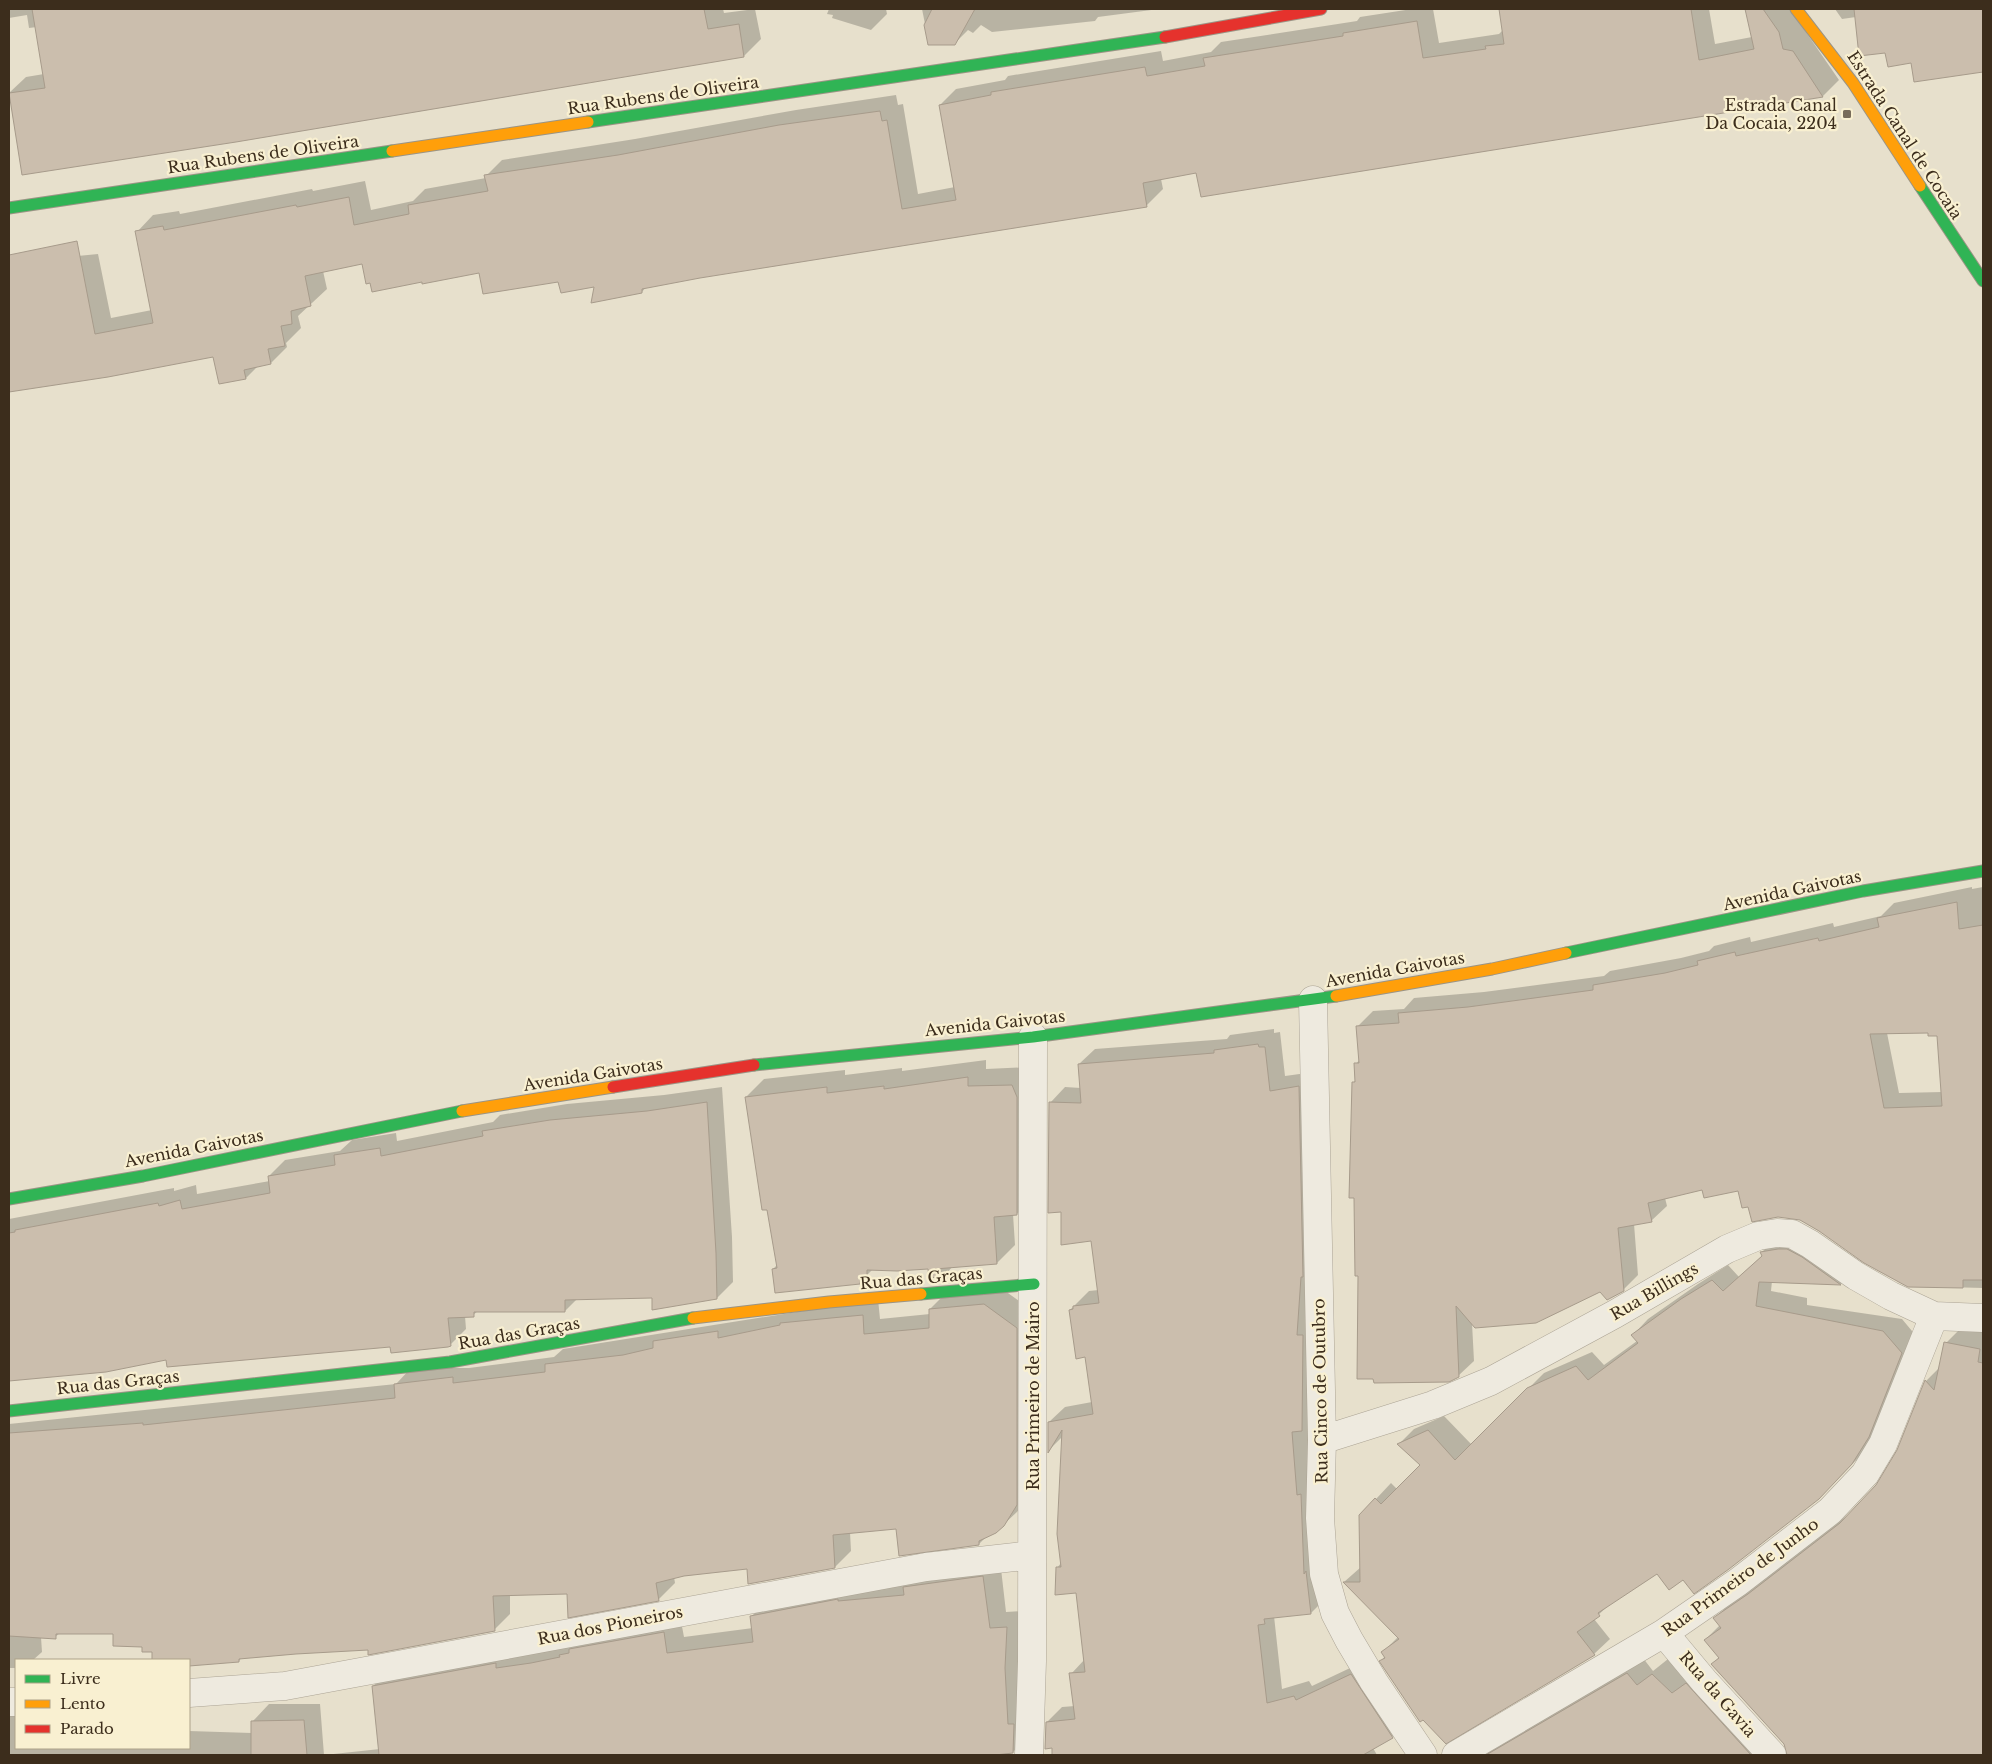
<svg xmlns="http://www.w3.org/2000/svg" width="1992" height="1764" viewBox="0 0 1992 1764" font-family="'Libre Baskerville',serif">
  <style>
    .shadow { fill: #0003; fill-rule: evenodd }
    .building { fill: #cbbead; stroke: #a79b8b; fill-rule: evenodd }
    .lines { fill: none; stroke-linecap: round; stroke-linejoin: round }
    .street-casing { stroke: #aca495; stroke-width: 29 }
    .fast-casing { stroke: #9b9485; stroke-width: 13 }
    .slow-casing { stroke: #9b9485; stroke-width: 13 }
    .jam-casing { stroke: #9b9485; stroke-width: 13 }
    .street { stroke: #eeeadf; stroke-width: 28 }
    .fast { stroke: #30b455; stroke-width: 11 }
    .slow { stroke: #ff9f0a; stroke-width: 11 }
    .jam { stroke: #e5322d; stroke-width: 11 }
    .poi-dot { fill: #786c5a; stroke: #f9f0d1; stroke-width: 2 }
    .labels { text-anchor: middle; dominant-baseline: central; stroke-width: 4.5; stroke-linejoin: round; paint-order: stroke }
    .street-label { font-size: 16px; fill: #3c2d1c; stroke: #f9f0d1 }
    .poi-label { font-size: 16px; fill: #3c2d1c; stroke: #f9f0d1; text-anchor: end }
  </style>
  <rect width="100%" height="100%" fill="#e7e0cc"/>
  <path class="shadow" d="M9,9H723L724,13L755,9L761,39L744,56L236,141L23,173L9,93L26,77L44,74L37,27L29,28L27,15L9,18Z
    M829,9H886L887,14L871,30L832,18L833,15L827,14Z
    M922,9H1159L1098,17L1095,21L992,32L981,25L973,33L968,30L954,44H929Z
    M1412,9H1433L1439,43L1499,34L1503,30L1502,9H1709L1715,44L1752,37L1746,9H1790L1839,80L1823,96L1202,196L1197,172L1161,179L1163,189L1146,206L699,276L646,287L642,292L559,280L480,272L423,280L363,263L323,271L327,289L298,316L301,328L286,343L287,347L271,363L258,366L246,378L214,356L108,376L9,391V276L47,269L57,258L98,254L111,318L152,310L137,232L153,215L179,211L180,214L312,189L313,191L365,181L371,210L413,201L425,189L486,178V176L502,160L635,139L796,110L896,95L898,105L903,104L918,194L955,187L940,105L956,89L1005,80L1008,76L1161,51L1163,61L1211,52L1221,42L1357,21L1360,17Z
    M1835,9H1983V70L1915,81L1912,62L1886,51L1856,17L1842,19Z
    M1972,887V889L1983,887V1288L1909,1286L1800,1219L1749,1205L1739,1189H1703L1665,1198L1667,1206L1651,1221L1634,1224L1638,1275L1623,1290L1600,1291L1472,1323L1474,1361L1458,1376L1359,1274L1353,1083L1356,1080V1064L1360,1059L1357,1027L1373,1011L1404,1009L1414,998L1484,992L1604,976L1610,971L1681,958L1709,951L1714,946L1750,937L1751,942L1833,923L1834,927L1881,916L1894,903ZM1929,1032L1939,1035L1942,1092L1899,1093L1887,1033Z
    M1274,1029V1033L1280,1032L1285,1076L1314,1072L1317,1414L1308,1424L1326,1598L1311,1613L1274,1616L1282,1689L1309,1681L1312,1686L1367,1660L1407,1721L1392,1737L1373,1748L1377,1755H1054L1047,1722L1062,1707L1075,1706L1071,1674L1085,1659L1077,1591L1057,1568L1061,1563L1062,1437L1049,1450V1422L1065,1407L1092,1402L1087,1356L1070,1310L1089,1291L1099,1290L1092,1240L1062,1211L1050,1103L1065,1087L1081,1088L1079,1064L1095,1049L1227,1039L1230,1035Z
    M986,1060V1069L1030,1067L1035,1196L1017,1214H1013L1015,1245L997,1263L953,1266L945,1275L930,1276V1268L873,1269L860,1282L773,1269L778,1264L746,1097L764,1079L845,1070V1075L902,1068V1071Z
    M722,1087L732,1237L733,1282L717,1298L653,1296L578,1298L565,1311H478L473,1315L465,1316L466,1329L450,1345L391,1346L167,1358L106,1371L9,1380V1219L174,1188V1191L196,1185L197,1194L270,1181L269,1176L285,1160L340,1151L352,1140L396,1133L397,1141L493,1122L500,1115L567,1104L664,1095Z
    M1777,1237L1856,1269L1841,1284L1772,1281L1771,1291L1807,1298V1305L1902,1319L1917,1337L1868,1448L1819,1498L1683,1578L1657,1573L1611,1603L1594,1619L1610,1639L1594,1654L1381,1661L1385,1656L1383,1652L1399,1636L1344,1582L1361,1567L1376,1499L1391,1483L1397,1489L1422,1465L1399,1444L1414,1429L1444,1416L1472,1445L1544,1373L1592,1352L1604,1365L1637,1341L1633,1335L1648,1319L1698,1284L1728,1265L1739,1277L1763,1255L1762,1252Z
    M1001,1288L1033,1311L1020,1509L1003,1525L988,1535L979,1544L897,1528L850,1532L851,1551L835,1567H748L674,1577L675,1583L659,1599L568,1592L510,1594V1614L494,1630L369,1649L242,1657L239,1661L189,1665V1660H154V1651L115,1633H60L55,1637H41L42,1652L33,1660H16V1668H9V1424L396,1384L411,1368H469L554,1357L563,1349L878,1299L880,1319L930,1314V1309L946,1293Z
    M1960,1329L1983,1332V1755H1803L1761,1718L1712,1665L1719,1657L1705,1640L1720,1625L1715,1618L1730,1603L1764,1579L1853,1511L1877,1485L1899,1450L1926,1381L1940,1367L1945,1344Z
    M1000,1560L1006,1612L1023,1611L1030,1735L1013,1752H1010L1011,1755H9V1711H16V1748H189V1731L252,1733L253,1721L269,1704H320L324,1755L380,1749L373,1686L390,1670L680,1616L684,1637L753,1628L752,1616L768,1599Z
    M1643,1658L1653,1671L1668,1659L1776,1750L1785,1755H1480Z"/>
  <path class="building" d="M32,9H704L708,29L739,24L744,57L236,142L22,175L9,93L45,88Z
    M932,9H975L955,45H928L924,25Z
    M1499,9H1691L1699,60L1754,49L1745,9H1763L1779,32L1783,49L1793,51L1823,97L1201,197L1196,173L1143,183L1147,207L700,278L642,289V293L591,303L594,287L561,293L558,282L483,294L479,273L422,284V282L372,292L370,283L366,284L362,264L305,276L311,306L291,311L292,324L281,326L285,346L268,349L271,364L244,370L246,379L219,384L213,357L108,377L9,392V255L77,241L95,334L153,323L135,231L163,226L164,230L296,205L297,207L349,197L354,225L409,214L408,205L488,191L484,175L618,155L779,125L880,111L882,121L887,120L902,209L956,200L939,105L991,95V92L1145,67L1147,76L1205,66L1203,58L1343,36V33L1417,21L1423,58L1486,49L1485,46L1504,44Z
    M1854,9H1983V72L1914,82L1911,63L1888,67L1885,53L1859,56Z
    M1957,902L1959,929L1983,925V1280H1963V1288L1908,1287L1864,1263L1819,1231L1800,1220L1778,1217L1752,1222L1748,1207L1742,1208L1738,1191L1704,1198L1702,1190L1648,1203L1652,1222L1618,1228L1624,1291L1607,1300L1600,1292L1536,1323L1475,1328L1456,1306L1459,1377L1449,1382L1374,1383L1373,1379H1357L1358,1276H1355L1354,1198H1349L1352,1082H1355L1354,1063H1359L1356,1026L1399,1023L1398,1013L1468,1007L1593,990V985L1665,973L1698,965L1697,961L1735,952L1736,956L1818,938L1819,941L1879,927L1877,918ZM1928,1033V1036H1937L1942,1106L1884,1108L1870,1034Z
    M1258,1044L1259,1047H1265L1270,1091L1299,1086L1303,1277H1301L1297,1335H1303L1302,1431L1292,1432L1297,1495L1301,1494L1304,1574L1306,1571L1311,1614L1264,1619L1265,1624L1258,1625L1267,1703L1294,1696L1296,1700L1351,1674L1393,1738L1363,1755H1052V1748L1045,1749L1046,1722L1075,1719L1069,1673L1085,1672L1076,1593L1055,1595L1056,1567H1061L1057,1534L1062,1430L1048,1453V1422L1093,1414L1085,1357L1076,1359L1069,1310L1073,1309V1306L1099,1303L1091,1241L1061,1245V1212L1048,1213L1049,1102L1081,1103L1078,1064L1214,1053V1050Z
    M968,1077V1086L1012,1085L1017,1097V1215L994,1217L997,1264L935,1269L945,1276L929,1278L928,1269L897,1271L867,1270V1277H860V1284L775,1293L772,1269L777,1268L767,1210H762L745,1097L827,1087V1093L884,1086V1089Z
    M707,1102L716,1253L717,1299L652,1310V1298L565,1300V1312H474V1317L448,1318L451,1346L448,1347L391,1353L390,1347L167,1367L166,1360L106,1372L9,1381V1233L15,1232V1230L158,1203L159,1206L180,1200L182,1209L270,1193L268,1176L335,1165L334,1155L380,1148L381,1156L483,1136L482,1131L550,1120L647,1111Z
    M1778,1249H1787L1802,1257L1841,1285L1759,1282L1756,1306L1883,1331L1902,1353L1869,1437L1852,1464L1819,1499L1729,1569L1694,1594L1683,1580L1669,1590L1657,1574L1598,1613L1600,1616L1577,1632L1595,1655L1446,1744L1423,1720L1420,1722L1379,1661L1385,1658L1381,1652L1399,1639L1343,1582H1360L1359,1515L1375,1498L1381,1504L1420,1465L1397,1444L1428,1430L1455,1460L1527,1388L1576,1366L1588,1380L1638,1343L1631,1335L1681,1299L1712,1280L1723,1291L1762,1256L1760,1252Z
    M984,1304L1017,1328V1505L1004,1526L996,1533L979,1541V1545L899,1556L896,1529L833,1535L835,1568L748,1584L747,1569L684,1576L656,1583L659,1601L568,1618L567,1594L493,1596L495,1631L368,1655V1650L296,1654L239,1659V1662L189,1666V1660H152V1652H142V1647L113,1646V1634H56V1639L9,1636V1433L143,1423V1425L395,1398L394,1384L453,1377V1383L545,1372V1364L623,1355L653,1348V1341L718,1331V1338L780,1325V1323L831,1318L863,1315L864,1334L929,1328V1309Z
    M1944,1342L1980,1349L1978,1362L1983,1363V1755H1787L1784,1744L1711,1664L1719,1658L1704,1640L1721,1628L1713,1618L1748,1594L1840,1523L1876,1485L1897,1450L1925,1380L1934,1390Z
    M983,1576L990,1628L1007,1627L1005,1668L1008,1724H1014L1013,1753L995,1755H379L372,1686L496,1663V1668L531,1663L560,1657L559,1655L569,1653V1649L664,1632L667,1653L753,1642L750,1616L838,1599V1601L904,1595L903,1587Z
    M1627,1673L1637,1685L1652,1674L1672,1693L1686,1683L1751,1755H1486Z
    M304,1720L307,1755H251V1721Z"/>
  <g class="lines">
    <defs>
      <path id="street" d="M1313,1000L1322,1440L1320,1518L1324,1574L1335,1613L1349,1640L1374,1682L1423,1755
        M1322,1440L1433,1405L1491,1381L1615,1314L1727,1249L1758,1236L1777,1233L1792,1234L1810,1244L1856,1276L1891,1296L1934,1316L1983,1318
        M1664,1633L1704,1681L1772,1755
        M189,1693L285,1686L926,1567L1032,1555
        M9,1702H16
        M1029,1755L1032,1661L1033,1037
        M1456,1755L1664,1633L1738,1582L1830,1511L1865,1474L1883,1444L1934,1316"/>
      <path id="fast" d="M588,122L1165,37
        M1920,186L1983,281
        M9,208L392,151
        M1566,953L1863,891L1983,871
        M754,1065L1033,1037L1336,996
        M9,1199L143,1176L462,1111
        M921,1294L1034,1284
        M9,1411L450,1362L693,1318"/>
      <path id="slow" d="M1796,9L1853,83L1920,186
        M392,151L588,122
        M1336,996L1492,969L1566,953
        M462,1111L613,1087
        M693,1318L829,1302L921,1294"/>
      <path id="jam" d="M1165,37L1321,9
        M613,1087L754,1065"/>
    </defs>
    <use href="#street" class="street-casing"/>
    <use href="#fast" class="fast-casing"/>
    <use href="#slow" class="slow-casing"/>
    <use href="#jam" class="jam-casing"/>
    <use href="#street" class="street"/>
    <use href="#fast" class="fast"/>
    <use href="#slow" class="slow"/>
    <use href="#jam" class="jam"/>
  </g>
  <rect class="poi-dot" x="1842" y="109" width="10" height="10" rx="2.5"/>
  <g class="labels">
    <g class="street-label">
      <text transform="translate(663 95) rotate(-8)">Rua Rubens de Oliveira</text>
      <text transform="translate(1905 135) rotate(57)">Estrada Canal de Cocaia</text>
      <text transform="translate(263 154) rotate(-8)">Rua Rubens de Oliveira</text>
      <text transform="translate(1792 890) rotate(-12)">Avenida Gaivotas</text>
      <text transform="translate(1395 969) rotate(-10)">Avenida Gaivotas</text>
      <text transform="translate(995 1023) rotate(-6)">Avenida Gaivotas</text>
      <text transform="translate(593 1074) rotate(-9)">Avenida Gaivotas</text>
      <text transform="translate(194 1148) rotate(-11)">Avenida Gaivotas</text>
      <text transform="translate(921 1278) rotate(-5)">Rua das Graças</text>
      <text transform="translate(1654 1291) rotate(-30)">Rua Billings</text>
      <text transform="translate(519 1333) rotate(-10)">Rua das Graças</text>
      <text transform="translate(118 1382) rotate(-6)">Rua das Graças</text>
      <text transform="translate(1320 1391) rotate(-91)">Rua Cinco de Outubro</text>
      <text transform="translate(1033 1396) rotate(-90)">Rua Primeiro de Mairo</text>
      <text transform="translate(1740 1577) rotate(-36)">Rua Primeiro de Junho</text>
      <text transform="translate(610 1625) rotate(-11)">Rua dos Pioneiros</text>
      <text transform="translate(1718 1694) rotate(49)">Rua da Gavia</text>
    </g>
    <g class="poi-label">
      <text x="1837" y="105">Estrada Canal<tspan x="1837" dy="18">Da Cocaia, 2204</tspan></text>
    </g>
  </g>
  <rect width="1992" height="1764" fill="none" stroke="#3c2d1c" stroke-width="20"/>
  <rect x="15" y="1659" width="175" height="90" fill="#f9f0d1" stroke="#ada289"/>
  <rect x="25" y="1675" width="25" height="8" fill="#30b455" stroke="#ada289"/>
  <text x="60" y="1684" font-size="15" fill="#3c2d1c">Livre</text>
  <rect x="25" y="1700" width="25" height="8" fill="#ff9f0a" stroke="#ada289"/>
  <text x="60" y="1709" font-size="15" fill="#3c2d1c">Lento</text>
  <rect x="25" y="1725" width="25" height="8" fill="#e5322d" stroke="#ada289"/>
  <text x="60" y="1734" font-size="15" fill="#3c2d1c">Parado</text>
</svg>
